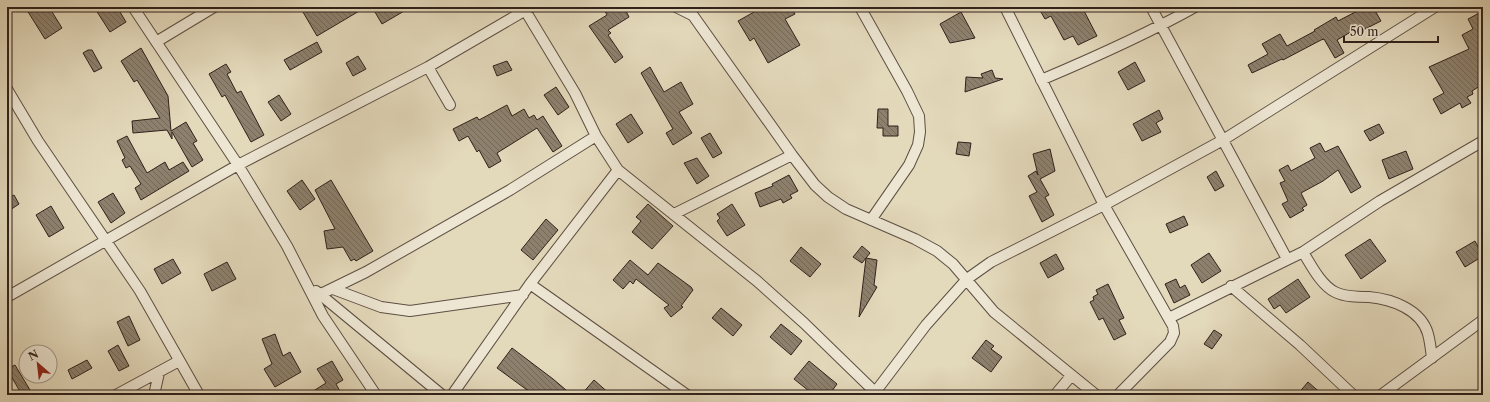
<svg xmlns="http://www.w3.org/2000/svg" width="1490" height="402" viewBox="0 0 1490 402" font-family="'Libre Caslon Text',serif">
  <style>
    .building { fill: url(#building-back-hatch); stroke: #30211b }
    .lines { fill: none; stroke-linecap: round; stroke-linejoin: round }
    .street-casing { stroke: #5d4f43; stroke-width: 12 }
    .street { stroke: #ede6d3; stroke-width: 10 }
  </style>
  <defs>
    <pattern id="building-back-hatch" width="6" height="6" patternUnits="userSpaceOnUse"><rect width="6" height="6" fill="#8d816e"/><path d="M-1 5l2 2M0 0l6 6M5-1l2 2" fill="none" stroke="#74695a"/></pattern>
  </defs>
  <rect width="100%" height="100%" fill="#e3d9bb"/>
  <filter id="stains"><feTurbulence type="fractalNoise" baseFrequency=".005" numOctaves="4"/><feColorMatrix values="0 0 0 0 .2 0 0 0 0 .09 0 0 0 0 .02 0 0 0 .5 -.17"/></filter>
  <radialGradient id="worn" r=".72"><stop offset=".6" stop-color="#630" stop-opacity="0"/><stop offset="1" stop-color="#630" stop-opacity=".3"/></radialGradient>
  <path class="building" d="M25,7H49L62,28L45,39Z
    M94,7H117L126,22L110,32Z
    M300,7H366L317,36Z
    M372,7H411L382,24Z
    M603,7H624L629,17L608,30L611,33L608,35L623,57L615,63L589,26L607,15Z
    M763,7H791L795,14L785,19L800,45L768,63L754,38L750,41L738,21Z
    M1038,7H1082L1097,36L1078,45L1073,36L1064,40L1051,16L1045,19Z
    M1365,7H1373L1381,21L1363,30L1361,26L1337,40L1344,53L1335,58L1324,39L1321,40L1283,60L1282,59L1252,73L1248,65L1268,54L1262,44L1280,34L1287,46L1315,31L1314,30L1336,17L1338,21Z
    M1483,11V84L1472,91L1473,94L1467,97L1471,103L1462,108L1460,103L1441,114L1433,99L1444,93L1429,67L1469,49L1462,35L1473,29L1468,19Z
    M961,12L975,38L950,43L940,24Z
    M317,42L322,52L290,70L284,60Z
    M141,48L168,96L171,131L186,122L197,141L193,143L203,160L192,167L172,132V139L167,130L133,133L132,121L160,118L137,80L134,82L121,61Z
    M88,50H92L102,68L94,72L83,53Z
    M358,56L366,69L353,76L346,63Z
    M507,61L512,70L497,76L493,66Z
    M1135,62L1145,81L1128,90L1118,72Z
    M226,64L231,72L227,74L237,93L241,91L264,135L251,142L225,95L222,97L209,74Z
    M650,67L664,92L681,82L693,104L679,112L692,133L673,145L666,133L673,129L641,73Z
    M992,70L995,78L1003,79L965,92L966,77L983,78L981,74Z
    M556,87L569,107L558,115L544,95Z
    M279,95L291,114L281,121L268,102Z
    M507,105L512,116L524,109L529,118L534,115L537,120L543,116L562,146L553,152L537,128L497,153L501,161L489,168L479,150L477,152L468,136L459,141L453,129L477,117L479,120Z
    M878,109H888V126H898V136H883V128H877Z
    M1159,110L1163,119L1156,123L1161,132L1142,141L1133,124Z
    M631,114L643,133L628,143L616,124Z
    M1379,124L1384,133L1370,141L1364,131Z
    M710,133L722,153L713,158L701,138Z
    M127,136L147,173L165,162L169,170L183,162L189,171L141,200L135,188L141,184L130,166L126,168L122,160L125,158L117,141Z
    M958,142L971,143L969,156L956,154Z
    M1320,143L1325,152L1338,146L1361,187L1351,193L1338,170L1323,181L1301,193L1307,205L1302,208L1304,210L1290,218L1282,204L1288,201L1280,183L1285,181L1279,170L1288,165L1291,171L1315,158L1310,148Z
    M1050,149L1055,171L1040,179L1049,195L1045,197L1054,215L1042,222L1029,196L1037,192L1028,176L1036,171L1038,175L1033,154Z
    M1406,151L1413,169L1389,179L1382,160Z
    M697,158L709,176L697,184L684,163Z
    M1216,171L1224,186L1215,191L1207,177Z
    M789,175L798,191L790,195L792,198L783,203L781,199L760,207L755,193L773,186L772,184Z
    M302,180L315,199L300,210L287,191Z
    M331,180L373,251L356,261L354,259L351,261L343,247L327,249L324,231L335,229L315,190Z
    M113,193L125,213L111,223L98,202Z
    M14,195L19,204L7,212V199Z
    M648,204L673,226L652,249L632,232L641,221L636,217Z
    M732,204L745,225L727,236L717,221L720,218L717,214Z
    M51,206L64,228L49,237L36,215Z
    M1184,216L1188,225L1170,233L1166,224Z
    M546,219L558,230L533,260L521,250Z
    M1370,239L1386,261L1361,279L1345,255Z
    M1475,241L1483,256L1465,267L1456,252Z
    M862,246L870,253L862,263L853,257Z
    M801,247L821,264L810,277L790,261Z
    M1209,253L1221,271L1202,283L1191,265Z
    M1056,254L1064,269L1048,278L1040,263Z
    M866,258L877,260L874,285L877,287L859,317Z
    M173,259L181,273L162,284L154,269Z
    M630,260L648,275L658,263L691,287L693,290L681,306L683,307L671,317L664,308L669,305L636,279L633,284L630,281L623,289L613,280Z
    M227,262L236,279L212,291L204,274Z
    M1176,279L1180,288L1185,285L1190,295L1174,303L1165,284Z
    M1298,279L1310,297L1286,313L1280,305L1274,309L1268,299Z
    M1108,284L1124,318L1119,320L1126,334L1114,340L1103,318L1099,320L1090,302L1094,300L1093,297L1098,294L1096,290Z
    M721,308L742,325L733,336L712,318Z
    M129,316L140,340L128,346L117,322Z
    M781,324L802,341L791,355L770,337Z
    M1214,330L1222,335L1212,349L1204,344Z
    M275,334L283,356L290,352L301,372L275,387L264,369L272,364L262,339Z
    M986,340L994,346L991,349L1002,357L991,372L972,358Z
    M118,345L129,366L119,371L108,351Z
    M512,348L553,379L572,395H534L497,368Z
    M87,360L92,368L72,379L68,370Z
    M332,361L343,380L336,384L342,395H307L326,383L317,369Z
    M809,361L837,384L829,395H814L794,379Z
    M15,365L33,395H22L7,369Z
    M594,380L611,395H581Z
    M1308,382L1323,395H1297Z"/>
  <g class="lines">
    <defs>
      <path id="street" d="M133,7L238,165L287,246L323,316L376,395
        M523,7L575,93L596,136L618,170L757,281L804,323L875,392
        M676,7L692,15
        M687,7L792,155L815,185L828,197L846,209L915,239L937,251L953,264L994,312L1096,395
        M860,7L907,91L919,116L920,132L918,145L909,165L871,220
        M1005,7L1104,205L1173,326L1174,333L1170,342L1118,395
        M1151,7L1287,259
        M156,42L214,7
        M428,67L450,105
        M1041,80C1093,58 1145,35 1195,7
        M7,89L38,141L140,291L199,395
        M674,214L792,155
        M1303,252C1311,265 1321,285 1335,292C1345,297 1358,297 1369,297C1391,299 1421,309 1428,334C1430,341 1431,350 1432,358
        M530,284L687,395
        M1231,286L1300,345L1353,395
        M333,289L381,307L410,311L523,295
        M316,291L442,395
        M321,294L366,272L510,190L596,136
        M7,297L238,165L428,67L531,7
        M1169,318L1303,252L1380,201L1483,141
        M116,395L179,361
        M154,395L159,373
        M452,395L530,284L618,170
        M873,395L926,325L967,279L991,262L1104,205L1223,140L1435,7
        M1055,395L1071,376
        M1381,395L1483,320"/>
    </defs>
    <use href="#street" class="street-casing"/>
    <use href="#street" class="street"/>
  </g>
  <rect width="1490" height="402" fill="none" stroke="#e3d9bb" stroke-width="24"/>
  <rect x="8" y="8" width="1474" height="386" fill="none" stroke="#30211b" stroke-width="2"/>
  <rect x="12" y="12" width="1466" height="378" fill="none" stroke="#30211b"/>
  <g transform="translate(38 364) rotate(332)"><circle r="19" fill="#ede6d3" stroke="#a19789"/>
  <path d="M0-3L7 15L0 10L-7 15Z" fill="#8f2418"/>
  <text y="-6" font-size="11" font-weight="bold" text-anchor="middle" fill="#30211b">N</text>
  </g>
  <path d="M1344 36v6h94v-6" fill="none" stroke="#30211b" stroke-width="2"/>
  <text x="1350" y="36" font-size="12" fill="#30211b" stroke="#ede6d3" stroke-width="3" paint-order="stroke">50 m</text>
  <rect width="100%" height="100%" filter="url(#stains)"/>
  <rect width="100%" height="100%" fill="url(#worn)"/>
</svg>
